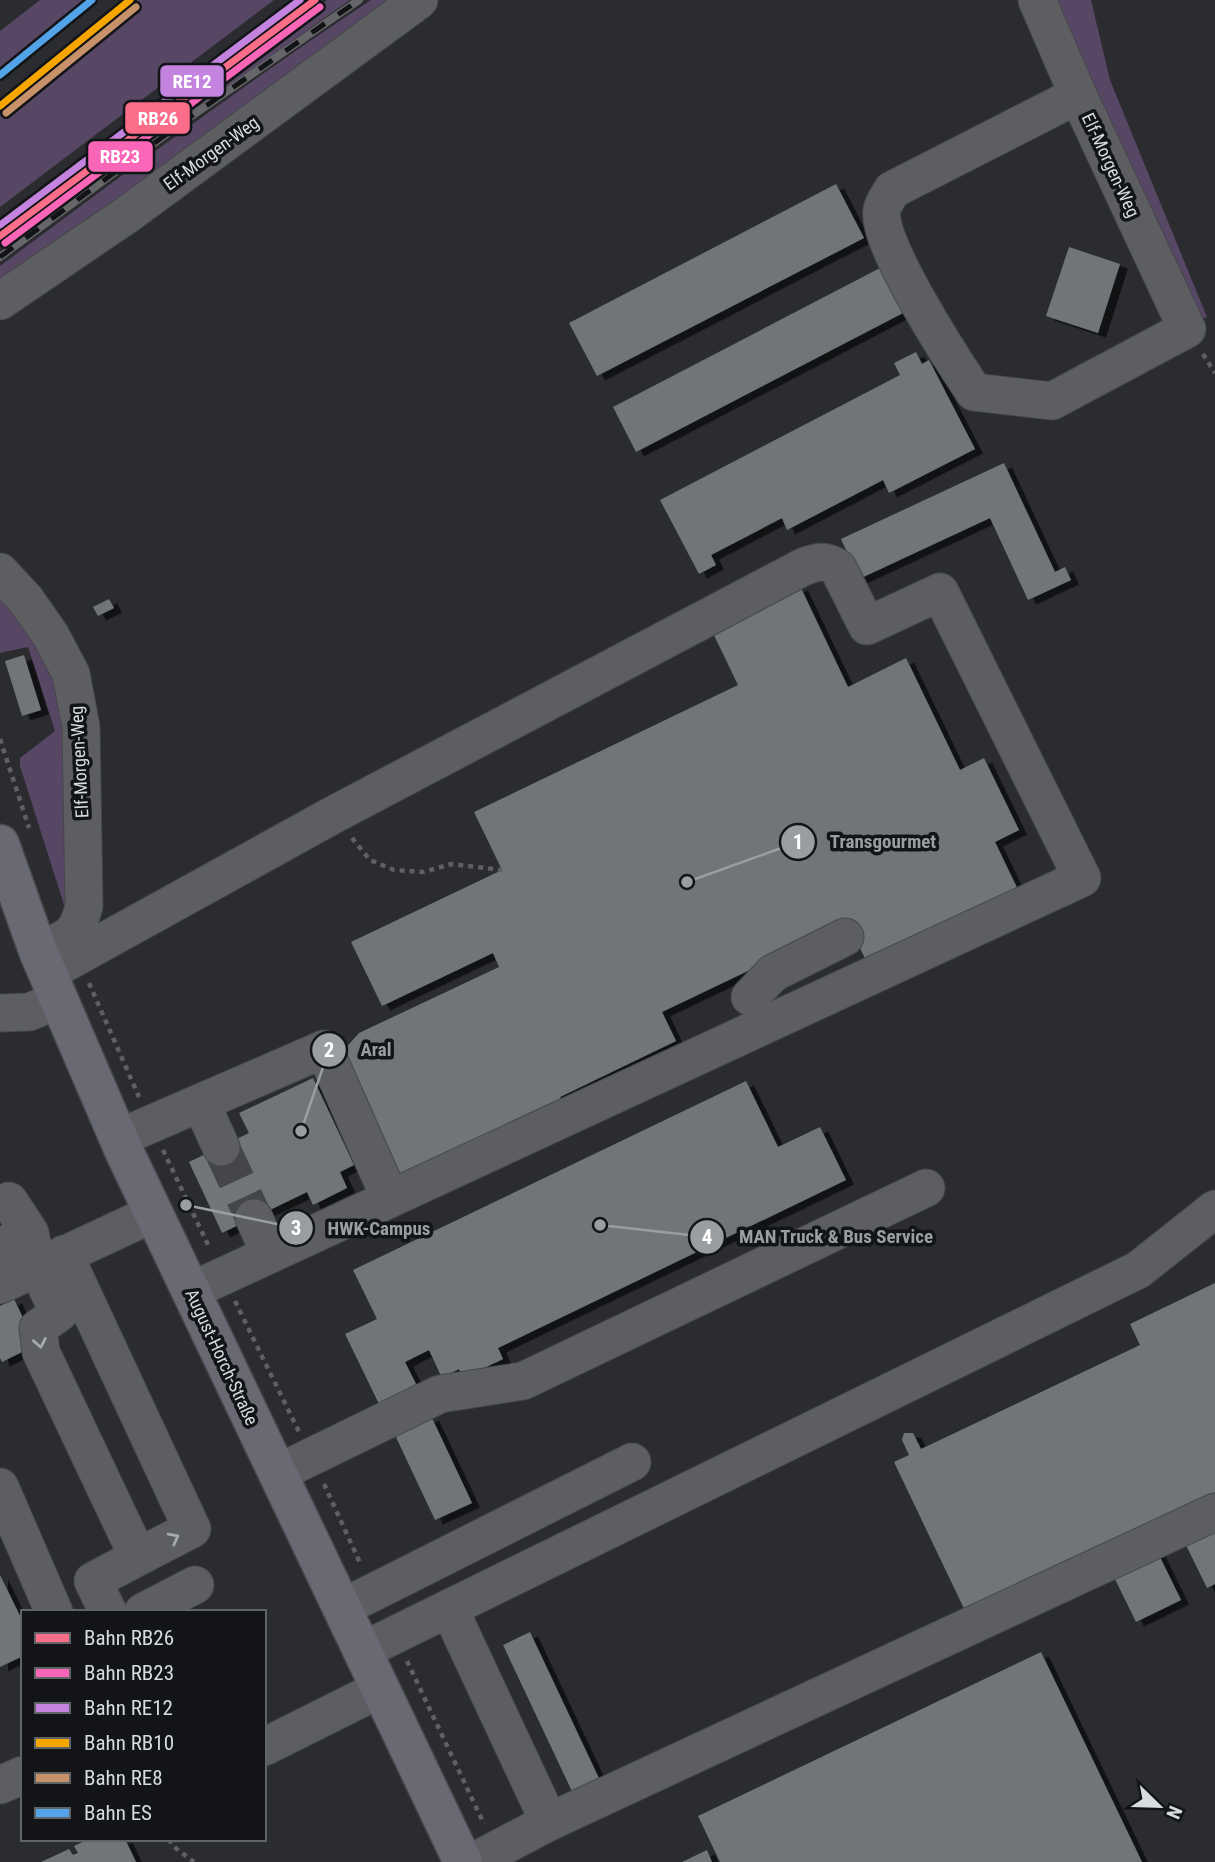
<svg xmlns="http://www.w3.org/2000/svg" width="1215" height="1862" viewBox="0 0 1215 1862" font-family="'Roboto Condensed',sans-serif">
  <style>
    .green { fill: #574664 }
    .building { fill: #727578; filter: url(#shadow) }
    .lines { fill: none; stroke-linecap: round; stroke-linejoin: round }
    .minor-tunnel { stroke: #444649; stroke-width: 37; stroke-dasharray: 37 18; stroke-linecap: butt }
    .minor-casing { stroke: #46484c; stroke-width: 39 }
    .major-casing { stroke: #46484c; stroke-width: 41 }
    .path { stroke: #5f6062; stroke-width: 4.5; stroke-dasharray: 5 5; stroke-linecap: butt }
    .minor { stroke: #5c5e61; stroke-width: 37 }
    .major { stroke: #696973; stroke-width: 38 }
    .rail-casing { stroke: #656668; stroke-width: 8 }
    .rail { stroke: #121417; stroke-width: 5; stroke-dasharray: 16; stroke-linecap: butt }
    .rail-1-casing { stroke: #121417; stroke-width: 12 }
    .rail-2-casing { stroke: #121417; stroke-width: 12 }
    .rail-3-casing { stroke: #121417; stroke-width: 12 }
    .rail-4-casing { stroke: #121417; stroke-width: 12 }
    .rail-5-casing { stroke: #121417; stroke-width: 12 }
    .rail-6-casing { stroke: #121417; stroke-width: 12 }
    .rail-1 { stroke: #fb6d88; stroke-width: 7 }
    .rail-2 { stroke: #fa66b7; stroke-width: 7 }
    .rail-3 { stroke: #c483df; stroke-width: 7 }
    .rail-4 { stroke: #f7a600; stroke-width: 7 }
    .rail-5 { stroke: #c7916a; stroke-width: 7 }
    .rail-6 { stroke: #53a3e8; stroke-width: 7 }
    .oneway { stroke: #a6a9ad }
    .labels { text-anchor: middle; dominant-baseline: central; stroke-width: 7; stroke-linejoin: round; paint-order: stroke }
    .street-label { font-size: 18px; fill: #d8dbdf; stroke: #121417 }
    .leader { fill: none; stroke: #9b9ea1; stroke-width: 2.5 }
    .callout-dot { fill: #9b9ea1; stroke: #121417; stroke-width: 2.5 }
    .mark-label { font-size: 21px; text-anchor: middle; font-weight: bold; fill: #fff }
    .callout-label { font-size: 19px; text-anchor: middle; font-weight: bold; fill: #9b9ea1; stroke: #121417; stroke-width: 7; stroke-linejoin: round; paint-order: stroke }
    .line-badge { stroke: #121417; stroke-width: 2.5 }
    .badge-label { font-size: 19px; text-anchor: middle; font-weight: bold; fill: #fff }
  </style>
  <defs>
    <filter id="shadow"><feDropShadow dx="8" dy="4.5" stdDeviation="0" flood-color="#0009"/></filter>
  </defs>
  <rect width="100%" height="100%" fill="#2a2c2f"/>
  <path class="green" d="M40,0H87L0,71V31Z
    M138,0H274L0,207V113Z
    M327,0H350L128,157L125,153L153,130Z
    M371,0H399L0,290V266C122,175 244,84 371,0Z
    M1047,0H1091L1110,80L1207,317L1195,322Z
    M0,587L66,689L73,907L64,905L20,766V758L55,731L28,647L0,653Z"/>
  <path class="building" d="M836,184L864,238L597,376L569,323Z
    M1069,247L1120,264L1098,333L1046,316Z
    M880,268L903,313L636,452L613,407Z
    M916,352L922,364L929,360L975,449L889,493L883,480L787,530L782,518L711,555L716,565L699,574L660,500L900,375L894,363Z
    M1004,463L1055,572L1065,567L1071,580L1028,600L990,518L859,579L841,539Z
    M800,586L848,687L906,658L960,770L984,758L1019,830L995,842L1021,896L870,969L848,923L662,1012L676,1041L560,1097L566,1109L401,1176L341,1053L359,1033L499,967L493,953L382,1006L351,942L502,870L474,812L738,685L711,629Z
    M109,599L114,608L98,616L93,607Z
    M24,655L41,710L22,716L5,661Z
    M313,1078L354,1165L340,1172L347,1188L313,1205L307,1192L222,1233L189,1162L249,1133L239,1113Z
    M746,1081L778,1147L820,1127L846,1180L498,1348L503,1359L463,1378L459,1369L442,1378L429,1350L405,1362L417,1386L379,1404L345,1334L377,1319L353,1270Z
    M1215,1283V1500L968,1617L894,1462L909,1455L902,1440L904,1433H913L921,1449L1140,1345L1130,1324Z
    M14,1299L36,1345L2,1362L0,1358V1306Z
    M431,1416L472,1503L435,1520L394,1433Z
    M1215,1519V1584L1207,1588L1181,1535Z
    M1155,1547L1181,1600L1136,1622L1110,1569Z
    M0,1575L23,1622V1656L0,1667Z
    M530,1632L604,1789L577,1802L503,1645Z
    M1041,1652L1142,1862H720L698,1816Z
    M89,1839H125L136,1862H41L69,1849L73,1855L78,1853L74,1846Z
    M707,1850L712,1862H682Z"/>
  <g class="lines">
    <path class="minor-tunnel" d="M221,1147L254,1218"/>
    <defs>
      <path id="minor" d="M1037,0L1078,95L1187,329L1052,401L974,392C954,362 875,241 882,210C883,203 889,196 892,190L1078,95
        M0,301L128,214L419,0
        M0,572L26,600L51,636L71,674L81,727L84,906C76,939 67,937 38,951
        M47,973L333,815L803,567C816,562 825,559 838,568L867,626L940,592L1082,878L191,1291
        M750,997L773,973L845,937
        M0,1013L29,1012L59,1000
        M201,1103L221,1147
        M119,1138L324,1049L390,1198
        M9,1201L30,1233L37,1267L59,1313L38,1328L41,1352L138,1557L192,1529L64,1254
        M254,1218L270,1254
        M0,1247L30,1233
        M0,1285L154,1213
        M278,1473L440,1394L523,1381L926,1188
        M0,1487L54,1612
        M342,1608L632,1462
        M449,1608L549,1822
        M108,1612L93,1581L138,1557
        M143,1612L195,1585
        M362,1651L1138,1270L1215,1209
        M264,1747L380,1689
        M0,1785L23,1775
        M473,1862L549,1822L1215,1512"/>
      <path id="major" d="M0,844L38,951L124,1151L463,1862"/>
    </defs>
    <use href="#minor" class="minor-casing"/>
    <use href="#major" class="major-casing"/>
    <path class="path" d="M1203,354L1215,373
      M0,739L29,828
      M352,838L370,860L394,870L424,872L451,864L502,870
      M89,983L139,1097
      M163,1150L210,1249
      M235,1301L299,1432
      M324,1484L361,1565
      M407,1661L484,1824
      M169,1839L173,1846L194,1862"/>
    <use href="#minor" class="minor"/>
    <use href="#major" class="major"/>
    <defs>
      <path id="rail" d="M0,257L180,124L359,0"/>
    </defs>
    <use href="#rail" class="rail-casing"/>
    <use href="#rail" class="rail"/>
    <defs>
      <path id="rail-1" d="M0,236L315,0"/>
      <path id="rail-2" d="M5,243L320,7"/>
      <path id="rail-3" d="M0,225L300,0"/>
      <path id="rail-4" d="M0,106L130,0"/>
      <path id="rail-5" d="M6,113L136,7"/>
      <path id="rail-6" d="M0,75L92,0"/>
    </defs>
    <use href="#rail-1" class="rail-1-casing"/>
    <use href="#rail-2" class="rail-2-casing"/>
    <use href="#rail-3" class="rail-3-casing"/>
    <use href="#rail-4" class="rail-4-casing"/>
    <use href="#rail-5" class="rail-5-casing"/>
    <use href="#rail-6" class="rail-6-casing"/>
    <use href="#rail-1" class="rail-1"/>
    <use href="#rail-2" class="rail-2"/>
    <use href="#rail-3" class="rail-3"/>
    <use href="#rail-4" class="rail-4"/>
    <use href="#rail-5" class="rail-5"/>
    <use href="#rail-6" class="rail-6"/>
  </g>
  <defs><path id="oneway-chevron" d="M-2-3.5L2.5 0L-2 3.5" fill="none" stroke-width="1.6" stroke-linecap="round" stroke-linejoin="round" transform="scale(1.75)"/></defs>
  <g class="oneway">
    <use href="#oneway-chevron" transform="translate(40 1343) rotate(79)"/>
    <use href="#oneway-chevron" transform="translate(174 1538) rotate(-28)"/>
  </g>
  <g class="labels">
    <g class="street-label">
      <text transform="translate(211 153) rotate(-36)">Elf-Morgen-Weg</text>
      <text transform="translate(1111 165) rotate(65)">Elf-Morgen-Weg</text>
      <text transform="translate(79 762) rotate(-93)">Elf-Morgen-Weg</text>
      <text transform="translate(222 1357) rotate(65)">August-Horch-Straße</text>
    </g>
  </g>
  <path class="leader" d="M687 882L798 842M301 1131L329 1050M186 1205L296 1228M600 1225L707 1237"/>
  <g class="callout-dot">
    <circle cx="687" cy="882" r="7"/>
    <circle cx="301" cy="1131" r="7"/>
    <circle cx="186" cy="1205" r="7"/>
    <circle cx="600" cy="1225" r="7"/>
    <circle cx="798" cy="842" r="18"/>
    <circle cx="329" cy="1050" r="18"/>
    <circle cx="296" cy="1228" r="18"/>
    <circle cx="707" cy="1237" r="18"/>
  </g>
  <g class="mark-label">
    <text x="798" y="849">1</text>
    <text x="329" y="1057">2</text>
    <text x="296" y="1235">3</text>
    <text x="707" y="1244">4</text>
  </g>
  <g class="callout-label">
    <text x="883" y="848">Transgourmet</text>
    <text x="376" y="1056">Aral</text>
    <text x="379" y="1235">HWK-Campus</text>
    <text x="836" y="1243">MAN Truck &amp; Bus Service</text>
  </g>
  <g class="line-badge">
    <rect x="159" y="64" width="66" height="34" rx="7" fill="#c483df"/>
    <rect x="124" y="101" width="67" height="34" rx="7" fill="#fb6d88"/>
    <rect x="87" y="140" width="67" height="33" rx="7" fill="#fa66b7"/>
  </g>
  <g class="badge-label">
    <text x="192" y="88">RE12</text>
    <text x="158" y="125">RB26</text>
    <text x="120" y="163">RB23</text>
  </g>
  <rect x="21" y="1610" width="245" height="231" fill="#121417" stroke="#616467" stroke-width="2"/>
  <rect x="35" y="1633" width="35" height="10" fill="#fb6d88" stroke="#616467" stroke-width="2"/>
  <text x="84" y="1645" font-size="21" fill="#d8dbdf">Bahn RB26</text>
  <rect x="35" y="1668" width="35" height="10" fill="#fa66b7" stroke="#616467" stroke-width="2"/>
  <text x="84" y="1680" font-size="21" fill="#d8dbdf">Bahn RB23</text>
  <rect x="35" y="1703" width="35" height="10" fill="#c483df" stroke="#616467" stroke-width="2"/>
  <text x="84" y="1715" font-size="21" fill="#d8dbdf">Bahn RE12</text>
  <rect x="35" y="1738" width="35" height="10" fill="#f7a600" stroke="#616467" stroke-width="2"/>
  <text x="84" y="1750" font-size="21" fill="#d8dbdf">Bahn RB10</text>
  <rect x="35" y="1773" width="35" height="10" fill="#c7916a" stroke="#616467" stroke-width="2"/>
  <text x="84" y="1785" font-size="21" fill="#d8dbdf">Bahn RE8</text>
  <rect x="35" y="1808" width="35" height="10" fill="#53a3e8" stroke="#616467" stroke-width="2"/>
  <text x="84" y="1820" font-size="21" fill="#d8dbdf">Bahn ES</text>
  <g transform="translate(1159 1806) rotate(113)" stroke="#121417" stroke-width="5" paint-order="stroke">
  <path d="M0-5L12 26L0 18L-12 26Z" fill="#d8dbdf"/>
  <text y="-10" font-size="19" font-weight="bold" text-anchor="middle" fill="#d8dbdf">N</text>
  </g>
</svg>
